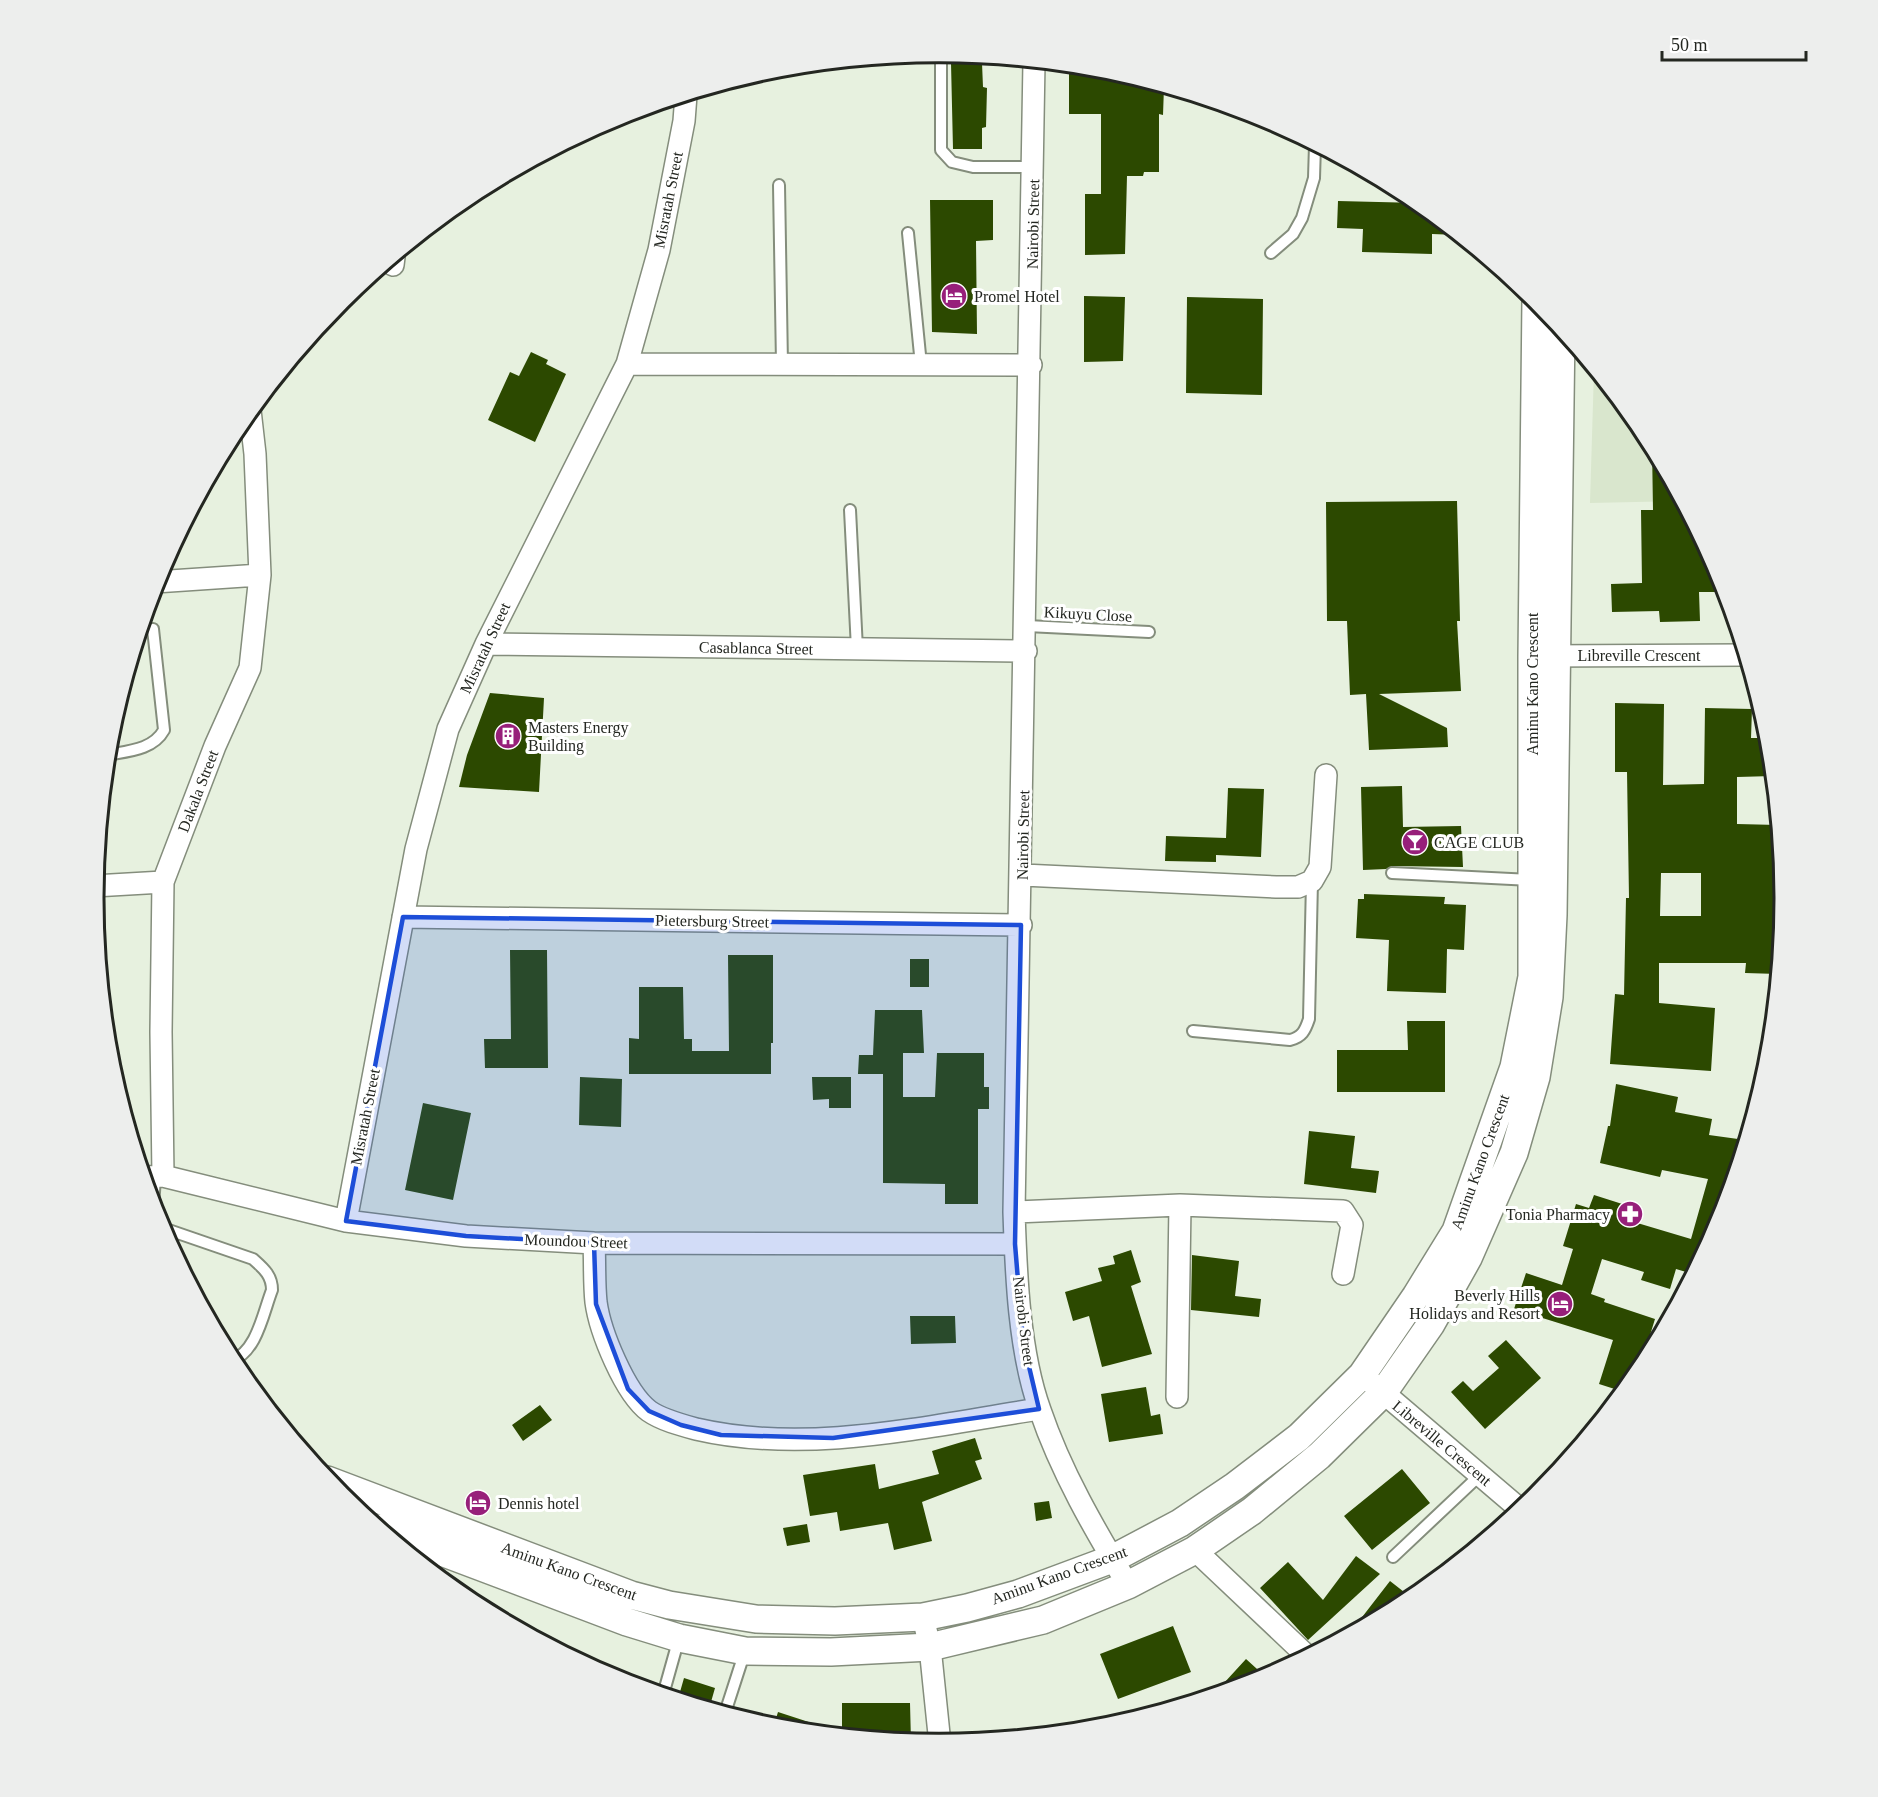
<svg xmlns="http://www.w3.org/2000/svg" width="1878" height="1797" viewBox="0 0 1878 1797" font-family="'Times New Roman',serif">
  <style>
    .built { fill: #d9e6cd }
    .building { fill: #2c4900; fill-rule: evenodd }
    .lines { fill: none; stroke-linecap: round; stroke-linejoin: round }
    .service-casing { stroke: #848d7c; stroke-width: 14 }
    .minor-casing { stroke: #848d7c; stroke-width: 24 }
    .tertiary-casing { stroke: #848d7c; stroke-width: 30 }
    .service { stroke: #fff; stroke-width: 10 }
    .minor { stroke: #fff; stroke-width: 21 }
    .tertiary { stroke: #fff; stroke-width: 27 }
    .marked { fill: #1d4ed8; fill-opacity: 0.2; stroke: #1d4ed8; stroke-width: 4.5; stroke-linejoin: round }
    .labels { text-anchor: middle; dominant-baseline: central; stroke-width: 6; stroke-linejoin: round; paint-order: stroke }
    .street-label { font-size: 16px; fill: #242721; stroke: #fff }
    .poi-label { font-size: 16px; fill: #242721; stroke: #fff; text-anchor: start }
    .rim { fill: none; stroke: #242721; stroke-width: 3 }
  </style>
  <rect width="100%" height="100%" fill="#e7f1df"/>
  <path class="built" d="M1594,370L1643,429L1681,501L1590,503Z"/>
  <path class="building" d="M951,63H982L983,87L987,88L986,127L982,128V149H953Z
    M1069,71H1110L1164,87L1163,115L1159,114V172H1144L1143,176H1127L1125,254L1085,255V194H1101V114H1069Z
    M930,200H993V240L976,241L977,334L932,332Z
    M1338,201L1419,203L1458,235L1432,234V254L1362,252L1363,229L1337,228Z
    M1084,296L1125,297L1123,361L1084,362Z
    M1187,297L1263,299L1262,395L1186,393Z
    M531,352L548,360L546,364L566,374L535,442L488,420L510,372L519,376Z
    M1652,447L1721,575L1726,592H1699L1700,621L1660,622L1659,611L1612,612L1611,584L1642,583L1641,510H1653Z
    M1457,501L1460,621H1457L1461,691L1379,694L1447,728L1448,747L1369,750L1366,694L1350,695L1347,621H1327L1326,502Z
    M490,693L544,698L539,792L459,787L467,755Z
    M1615,703L1664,704L1663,785L1704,784L1705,708L1752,709L1751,738H1769L1773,776L1737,777V824L1778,825L1785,899L1778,974L1745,973L1746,963H1659V1003L1715,1008L1711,1071L1610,1064L1615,994L1624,995L1626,898H1629L1627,772H1615ZM1661,873H1701V916H1660Z
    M1402,786L1403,827L1461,826L1463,867L1392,866L1386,869L1363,870L1361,787Z
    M1228,788L1264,789L1261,857L1216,855V862L1165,861L1166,836L1226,838Z
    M1364,894L1445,897L1444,904L1466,905L1464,950L1447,949L1446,993L1387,991L1389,940L1356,938L1358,899H1364Z
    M510,950H547L548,1068H485L484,1039H511Z
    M728,955H773V1043H771V1074H629V1038L639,1039V987H683L684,1039H692V1051H729Z
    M910,959H929V987H910Z
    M875,1010H922L924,1053H903V1097H935L937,1053H984V1087H989V1109H978V1204H945V1184L883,1183V1074H858L859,1055H873Z
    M1407,1021H1445V1092H1337V1050H1408Z
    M580,1077L622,1079L621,1127L579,1125Z
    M812,1077H851V1108H829V1099L813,1100Z
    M1616,1084L1678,1097L1675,1112L1712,1119L1709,1135L1738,1139L1737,1147L1743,1148L1720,1223L1693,1274L1676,1269L1670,1289L1641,1280L1644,1272L1602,1259L1591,1294L1605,1299L1604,1302L1655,1319L1638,1374L1624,1392L1599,1384L1613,1340L1514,1309L1526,1273L1562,1285L1573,1249L1563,1246L1576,1204L1589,1208L1594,1195L1638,1209L1634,1222L1691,1239L1708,1179L1662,1170L1660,1177L1600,1163L1608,1126H1610Z
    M423,1103L471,1113L453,1200L405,1190Z
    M1309,1131L1355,1136L1351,1168L1379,1171L1376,1193L1304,1184Z
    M1131,1250L1141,1282L1131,1286L1152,1354L1102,1367L1089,1316L1073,1321L1065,1292L1102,1281L1098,1268L1115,1264L1113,1256Z
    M1192,1255L1239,1261L1235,1296L1261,1299L1259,1317L1191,1310Z
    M910,1316H955L956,1343L911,1344Z
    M1506,1340L1541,1378L1485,1429L1451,1392L1463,1381L1473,1391L1499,1368L1488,1356Z
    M1146,1387L1151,1416L1160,1414L1163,1434L1109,1442L1101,1394Z
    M540,1405L552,1420L523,1441L512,1425Z
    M975,1438L982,1459L975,1461L982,1479L922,1502L932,1541L894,1550L888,1523L840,1531L837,1512L810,1516L803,1475L875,1464L879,1489L939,1474L932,1451Z
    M1402,1469L1430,1503L1372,1550L1344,1516Z
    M1049,1501L1052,1518L1036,1521L1034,1503Z
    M807,1524L810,1542L787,1546L783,1528Z
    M1356,1556L1380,1574L1308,1640L1260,1588L1288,1562L1323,1600Z
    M1390,1581L1413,1599L1349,1634Z
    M1173,1626L1191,1672L1118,1699L1100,1654Z
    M1246,1659L1267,1678L1213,1695Z
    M684,1678L715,1688L709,1709L678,1699Z
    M842,1703H910L911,1742L842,1735Z
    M778,1712L821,1726L820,1733L773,1728Z"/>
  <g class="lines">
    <defs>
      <path id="service" d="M941,57V150L952,162L973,167H1033
        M779,185L782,364
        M908,233L921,365
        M1271,253L1293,234L1302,218L1314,178L1315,145
        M850,510L857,649
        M1027,626L1149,632
        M107,755C128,751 153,750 164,730L153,629
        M1392,873L1532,880
        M1193,1031L1290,1040C1302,1037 1305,1031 1309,1019L1312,881
        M153,1207L155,1177
        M160,1227L253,1259C263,1268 272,1275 272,1290C263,1313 257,1352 231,1361
        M1393,1557L1480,1475
        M663,1695L679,1638
        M725,1713L745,1651"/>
      <path id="minor" d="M1034,62C1030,445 1023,828 1014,1212C1016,1274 1019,1352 1040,1410C1061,1472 1095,1530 1128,1585
        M393,265L394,257
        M627,364L1031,365
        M155,582L260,575
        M486,644L1026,651
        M1542,656L1745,655
        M1023,875L1276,887H1298L1312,881L1320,867L1326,775
        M94,886L163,882
        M403,917L1021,925
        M163,1176L161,1032L163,882L215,746L250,668L260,575L255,454L250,410
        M144,1177L163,1176L346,1221L466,1236L594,1243L1015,1244
        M1014,1212L1180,1205L1343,1211L1352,1225L1343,1274
        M346,1221L416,849L448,729L486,644L627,364L659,250L684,121L686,95
        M594,1243C595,1263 594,1283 596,1302C600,1332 625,1393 649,1411C662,1420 681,1425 696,1429C808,1455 927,1426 1039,1409
        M1372,1383L1521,1510
        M1177,1397L1180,1205
        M1195,1550L1307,1656
        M923,1617L930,1647L940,1744"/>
      <path id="tertiary" d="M327,1480L631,1595L669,1605L756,1619L835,1621L923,1617L967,1608L1018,1594L1112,1559L1180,1523L1235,1486L1299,1437L1362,1375L1416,1296L1456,1231L1514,1067L1532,977V656L1536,299
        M378,1528L627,1622L679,1638L745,1651L831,1652L930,1647L1043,1620L1128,1585L1195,1550L1252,1511L1319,1456L1383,1393L1431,1324L1468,1258L1514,1153L1536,1077L1549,997L1553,915L1561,329"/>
    </defs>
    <use href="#service" class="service-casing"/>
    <use href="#minor" class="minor-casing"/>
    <use href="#tertiary" class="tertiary-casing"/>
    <use href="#service" class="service"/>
    <use href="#minor" class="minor"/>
    <use href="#tertiary" class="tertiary"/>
  </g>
  <path class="marked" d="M403,917L1021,925L1015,1244L1023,1341L1039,1409L833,1438L721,1435L681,1425L649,1411L628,1389L596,1304L594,1243L466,1236L346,1221Z"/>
  <defs>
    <symbol id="hotel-disc" viewBox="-11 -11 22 22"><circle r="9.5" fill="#971f7a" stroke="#fff"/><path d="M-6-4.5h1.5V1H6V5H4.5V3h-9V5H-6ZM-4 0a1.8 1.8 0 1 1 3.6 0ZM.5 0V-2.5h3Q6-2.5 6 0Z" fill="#fff"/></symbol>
    <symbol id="building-disc" viewBox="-11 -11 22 22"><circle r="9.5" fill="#971f7a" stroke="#fff"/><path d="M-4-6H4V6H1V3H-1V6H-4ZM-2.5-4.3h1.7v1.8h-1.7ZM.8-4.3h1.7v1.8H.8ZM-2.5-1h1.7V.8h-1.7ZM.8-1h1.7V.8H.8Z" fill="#fff"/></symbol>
    <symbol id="bar-disc" viewBox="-11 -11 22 22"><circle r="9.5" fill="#971f7a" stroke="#fff"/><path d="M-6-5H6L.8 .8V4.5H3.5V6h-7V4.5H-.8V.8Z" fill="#fff"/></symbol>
    <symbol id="pharmacy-disc" viewBox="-11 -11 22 22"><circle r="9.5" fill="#971f7a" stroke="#fff"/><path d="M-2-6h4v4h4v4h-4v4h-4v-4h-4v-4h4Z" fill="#fff"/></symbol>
  </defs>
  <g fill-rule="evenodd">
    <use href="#hotel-disc" x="939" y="281" width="30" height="30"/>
    <use href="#building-disc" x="493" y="721" width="30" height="30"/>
    <use href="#bar-disc" x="1400" y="827" width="30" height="30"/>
    <use href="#pharmacy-disc" x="1615" y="1199" width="30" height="30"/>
    <use href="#hotel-disc" x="1545" y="1289" width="30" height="30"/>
    <use href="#hotel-disc" x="463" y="1488" width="30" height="30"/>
  </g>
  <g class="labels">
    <g class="street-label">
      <text transform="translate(668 200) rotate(-79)">Misratah Street</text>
      <text transform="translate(1033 224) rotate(-89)">Nairobi Street</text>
      <text transform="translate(1088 614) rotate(3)">Kikuyu Close</text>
      <text transform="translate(485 648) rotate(-65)">Misratah Street</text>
      <text transform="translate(756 648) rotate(1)">Casablanca Street</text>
      <text x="1639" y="655">Libreville Crescent</text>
      <text transform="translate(1532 684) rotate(-90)">Aminu Kano Crescent</text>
      <text transform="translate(198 791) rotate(-69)">Dakala Street</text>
      <text transform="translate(1023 835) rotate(-89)">Nairobi Street</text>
      <text transform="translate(712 921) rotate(1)">Pietersburg Street</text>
      <text transform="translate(365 1117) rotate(-79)">Misratah Street</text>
      <text transform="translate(1480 1162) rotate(-70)">Aminu Kano Crescent</text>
      <text transform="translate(576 1241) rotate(2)">Moundou Street</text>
      <text transform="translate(1024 1321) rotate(83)">Nairobi Street</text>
      <text transform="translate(1442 1443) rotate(40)">Libreville Crescent</text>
      <text transform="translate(569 1571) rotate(20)">Aminu Kano Crescent</text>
      <text transform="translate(1059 1575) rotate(-20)">Aminu Kano Crescent</text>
    </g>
    <g class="poi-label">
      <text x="974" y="296">Promel Hotel</text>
      <text x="528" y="727">Masters Energy<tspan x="528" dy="18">Building</tspan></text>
      <text x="1434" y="842">CAGE CLUB</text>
      <text x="1610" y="1214" text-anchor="end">Tonia Pharmacy</text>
      <text x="1540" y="1295" text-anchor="end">Beverly Hills<tspan x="1540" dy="18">Holidays and Resort</tspan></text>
      <text x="498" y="1503">Dennis hotel</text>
    </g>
  </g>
  <path d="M0 0H1878V1797H0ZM104 898a835 835 0 1 1 1670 0a835 835 0 1 1-1670 0Z" fill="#edeeed" fill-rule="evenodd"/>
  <path class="rim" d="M104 898a835 835 0 1 1 1670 0a835 835 0 1 1-1670 0Z"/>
  <path d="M1662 51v9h144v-9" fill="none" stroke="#242721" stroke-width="3"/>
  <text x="1671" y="51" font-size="18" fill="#242721" stroke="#ffffff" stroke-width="4.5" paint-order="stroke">50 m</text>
</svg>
